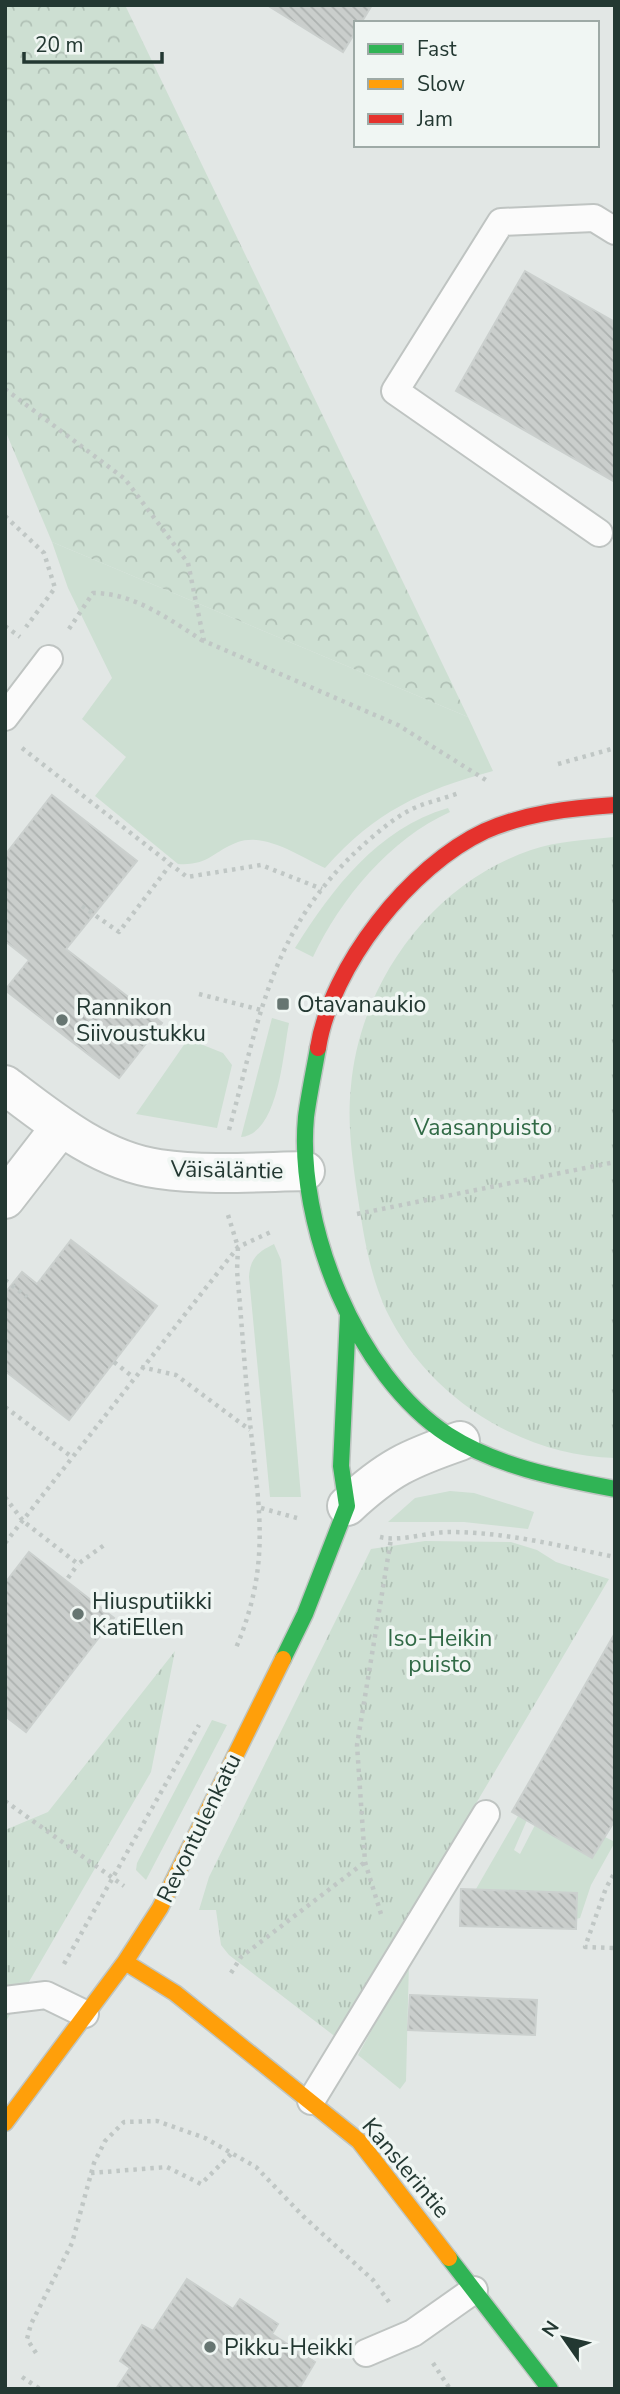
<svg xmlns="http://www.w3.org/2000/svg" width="620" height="2394" viewBox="0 0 620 2394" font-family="'Nunito Sans',sans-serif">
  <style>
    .grass { fill: #cddfd2 }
    .forest { fill: url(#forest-crowns) }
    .park { fill: url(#park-tufts) }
    .building { fill: url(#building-back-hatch); stroke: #cbd0ce; stroke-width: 2 }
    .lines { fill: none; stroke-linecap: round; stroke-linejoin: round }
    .lane-casing { stroke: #bfc4c2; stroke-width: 30 }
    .street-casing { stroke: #bfc4c2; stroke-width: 42 }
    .fast-casing { stroke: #bfc5c2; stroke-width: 19 }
    .slow-casing { stroke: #bfc5c2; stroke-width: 19 }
    .jam-casing { stroke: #bfc5c2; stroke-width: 19 }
    .path { stroke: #c0c7c5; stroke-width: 4.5; stroke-dasharray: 3.5 5; stroke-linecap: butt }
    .lane { stroke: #fbfbfb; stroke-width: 26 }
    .street { stroke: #fbfbfb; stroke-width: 38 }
    .fast { stroke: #30b455; stroke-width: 16 }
    .slow { stroke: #ff9f0a; stroke-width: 16 }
    .jam { stroke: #e5322d; stroke-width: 16 }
    .poi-dot { fill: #667571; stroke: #f0f6f3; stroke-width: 2.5 }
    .labels { text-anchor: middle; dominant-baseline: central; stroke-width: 7; stroke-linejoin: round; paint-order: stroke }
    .poi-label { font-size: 23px; fill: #233832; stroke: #f0f6f3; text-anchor: start }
    .park-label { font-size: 23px; fill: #316a46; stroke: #f0f6f3 }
    .street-label { font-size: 23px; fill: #233832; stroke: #f0f6f3 }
  </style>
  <defs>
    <pattern id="forest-crowns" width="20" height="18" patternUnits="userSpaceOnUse" patternTransform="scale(1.75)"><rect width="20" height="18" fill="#cddfd2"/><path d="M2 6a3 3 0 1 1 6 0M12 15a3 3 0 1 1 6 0" fill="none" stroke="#b0c0b5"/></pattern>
    <pattern id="park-tufts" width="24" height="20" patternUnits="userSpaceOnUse" patternTransform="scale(1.75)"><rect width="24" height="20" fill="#cddfd2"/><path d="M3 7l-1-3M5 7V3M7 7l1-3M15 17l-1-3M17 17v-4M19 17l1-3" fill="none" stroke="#b0c0b5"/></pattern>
    <pattern id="building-back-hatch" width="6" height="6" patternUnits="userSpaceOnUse" patternTransform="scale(1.75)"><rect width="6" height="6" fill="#cacecc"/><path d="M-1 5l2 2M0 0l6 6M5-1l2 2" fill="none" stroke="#adb2b0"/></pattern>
  </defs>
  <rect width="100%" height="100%" fill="#e2e7e5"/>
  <path class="grass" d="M52,542L468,717L493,771C420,791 376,811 325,868C301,857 265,832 238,842C213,851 209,866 178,864L95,796L126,757L82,719L112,678L68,588Z
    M448,808L450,812C390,839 341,898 313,957L295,948C333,888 377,829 448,808Z
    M272,1018L289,1023C283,1052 279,1134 241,1137Z
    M188,1039L223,1053L232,1065L217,1128L136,1114Z
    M274,1244L281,1260L301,1497H270L249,1277C250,1258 258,1252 274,1244Z
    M450,1491L474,1493L534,1512L528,1529L464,1522H388L415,1498Z
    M212,1720L227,1725L146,1880L136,1870L137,1863Z
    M518,1816L527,1820L514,1850L520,1854L535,1825L592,1858L605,1837L615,1842L591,1885L580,1918L576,1919V1893L476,1889Z
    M409,1962L406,2081L400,2089L358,2055Z"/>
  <path class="forest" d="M5,5H125L468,717L52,542L5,430Z"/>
  <path class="park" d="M614,837H615V1458C520,1456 427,1396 386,1310C369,1273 363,1231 357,1192C352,1157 347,1122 351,1086C360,983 431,884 531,850C557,841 587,840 614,837Z
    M425,1541L511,1542L537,1550L556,1562L609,1579L337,2038L229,1955L221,1945L216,1910H199L209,1877L371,1549Z
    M175,1651L151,1772L5,2023V1830L48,1812Z"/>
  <path class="building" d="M267,5H372L361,23H356V31L343,52Z
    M525,271L615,322V482L456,391Z
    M52,795L137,861L66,949L162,1023L119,1078L5,990L29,960L5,941V855Z
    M71,1240L157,1306L69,1420L5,1371V1293L22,1272L37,1284Z
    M29,1552L114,1618L26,1732L5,1716V1583Z
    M615,1633V1820L592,1858L512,1812Z
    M461,1889L577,1893L576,1929L460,1926Z
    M410,1995L537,2000L535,2035L408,2030Z
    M187,2279L233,2309L240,2299L278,2324L272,2334L315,2362L299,2389H116L130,2368L120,2361L142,2325L153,2331Z"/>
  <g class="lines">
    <defs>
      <path id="lane" d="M599,533L395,391L501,222L594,218L615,231
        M5,717L49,659
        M5,2000L46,1995L85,2014
        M311,2101L486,1814
        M366,2353L413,2333L474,2290"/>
      <path id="street" d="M5,1085C51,1120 101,1161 159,1169C207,1176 257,1172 305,1171
        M5,1199L60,1128
        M347,1506C388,1468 408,1459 460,1441"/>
      <path id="fast" d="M318,1048C314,1071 309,1094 306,1117C296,1224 356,1375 448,1435C498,1467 558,1478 615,1489
        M283,1659L305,1614L347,1506L341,1466L348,1315
        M449,2258L550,2389"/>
      <path id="slow" d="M125,1962L175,1993L359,2141L449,2258
        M5,2123L125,1962L160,1908L283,1659"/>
      <path id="jam" d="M318,1048C331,966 410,866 485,831C526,813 571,808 615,805"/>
    </defs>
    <use href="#lane" class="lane-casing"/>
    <use href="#street" class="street-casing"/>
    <use href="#fast" class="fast-casing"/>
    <use href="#slow" class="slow-casing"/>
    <use href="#jam" class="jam-casing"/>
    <path class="path" d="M5,389L125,479L188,563L204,641L398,725L489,782
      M5,516L44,553L55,588L26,627
      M5,626L20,637
      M69,629L93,593C134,593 169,619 203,641
      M22,748L187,877L261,865L322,889
      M558,764L615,748
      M82,906L119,932L170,865
      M199,994L261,1010
      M229,1130C260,1017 270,930 362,846C378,832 398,814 419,806C432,801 446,798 459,793
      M357,1214L615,1162
      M228,1215L238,1247L237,1271C242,1324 245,1378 251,1432C260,1515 270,1567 236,1648
      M5,1280L27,1297
      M114,1362L133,1377
      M141,1367L176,1375L250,1430
      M5,1407L72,1457
      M5,1497L23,1521L78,1564L107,1543
      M261,1508L297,1518
      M380,1537C402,1542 427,1532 450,1532C506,1532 560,1546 615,1557
      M5,1543L238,1247L273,1231
      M68,1578L78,1564
      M5,1801L124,1886
      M381,1914L365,1862L357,1745L391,1539
      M613,1948L585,1947L606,1888L615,1872
      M64,1964L199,1725
      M231,1973L241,1957L365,1862
      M91,2173L167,2167L201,2184L231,2154
      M36,2353L27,2339L31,2324L72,2243L94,2163L105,2141L124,2122L157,2121L205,2138L256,2167L303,2216L373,2280L389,2302
      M433,2363L450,2389
      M22,2377L40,2389"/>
    <use href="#lane" class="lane"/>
    <use href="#street" class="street"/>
    <use href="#fast" class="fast"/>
    <use href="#slow" class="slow"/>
    <use href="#jam" class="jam"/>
  </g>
  <g class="poi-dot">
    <rect x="276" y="997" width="14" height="14" rx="3.5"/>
    <circle cx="62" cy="1020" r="7"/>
    <circle cx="78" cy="1614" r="7"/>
    <circle cx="210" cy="2347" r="7"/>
  </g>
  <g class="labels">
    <g class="poi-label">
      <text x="297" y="1004">Otavanaukio</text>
      <text x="76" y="1007">Rannikon<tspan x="76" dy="26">Siivoustukku</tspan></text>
      <text x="92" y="1601">Hiusputiikki<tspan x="92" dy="26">KatiEllen</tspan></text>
      <text x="224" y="2347">Pikku-Heikki</text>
    </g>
    <g class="park-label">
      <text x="483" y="1127">Vaasanpuisto</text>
      <text x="440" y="1638">Iso-Heikin<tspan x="440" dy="26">puisto</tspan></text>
    </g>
    <g class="street-label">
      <text transform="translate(227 1170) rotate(1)">Väisäläntie</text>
      <text transform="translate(199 1828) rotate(-64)">Revontulenkatu</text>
      <text transform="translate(406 2168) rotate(50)">Kanslerintie</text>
    </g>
  </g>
  <rect width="620" height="2394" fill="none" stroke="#233832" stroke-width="14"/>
  <rect x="354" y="21" width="245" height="126" fill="#f0f6f3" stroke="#9eaaa6" stroke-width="2"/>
  <rect x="368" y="44" width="35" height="10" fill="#30b455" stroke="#9eaaa6" stroke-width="2"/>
  <text x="417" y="56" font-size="21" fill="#233832">Fast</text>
  <rect x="368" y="79" width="35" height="10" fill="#ff9f0a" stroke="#9eaaa6" stroke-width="2"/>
  <text x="417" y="91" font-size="21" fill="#233832">Slow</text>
  <rect x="368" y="114" width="35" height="10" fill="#e5322d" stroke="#9eaaa6" stroke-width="2"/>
  <text x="417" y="126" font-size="21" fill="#233832">Jam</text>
  <g transform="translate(564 2338) rotate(304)" stroke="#f0f6f3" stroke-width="5" paint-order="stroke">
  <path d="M0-5L12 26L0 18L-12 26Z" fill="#233832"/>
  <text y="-10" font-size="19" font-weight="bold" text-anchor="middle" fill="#233832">N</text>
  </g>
  <path d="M24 52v10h138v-10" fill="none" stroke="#233832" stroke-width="3.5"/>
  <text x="35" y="52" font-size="21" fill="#233832" stroke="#f0f6f3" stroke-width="5" paint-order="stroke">20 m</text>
</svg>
